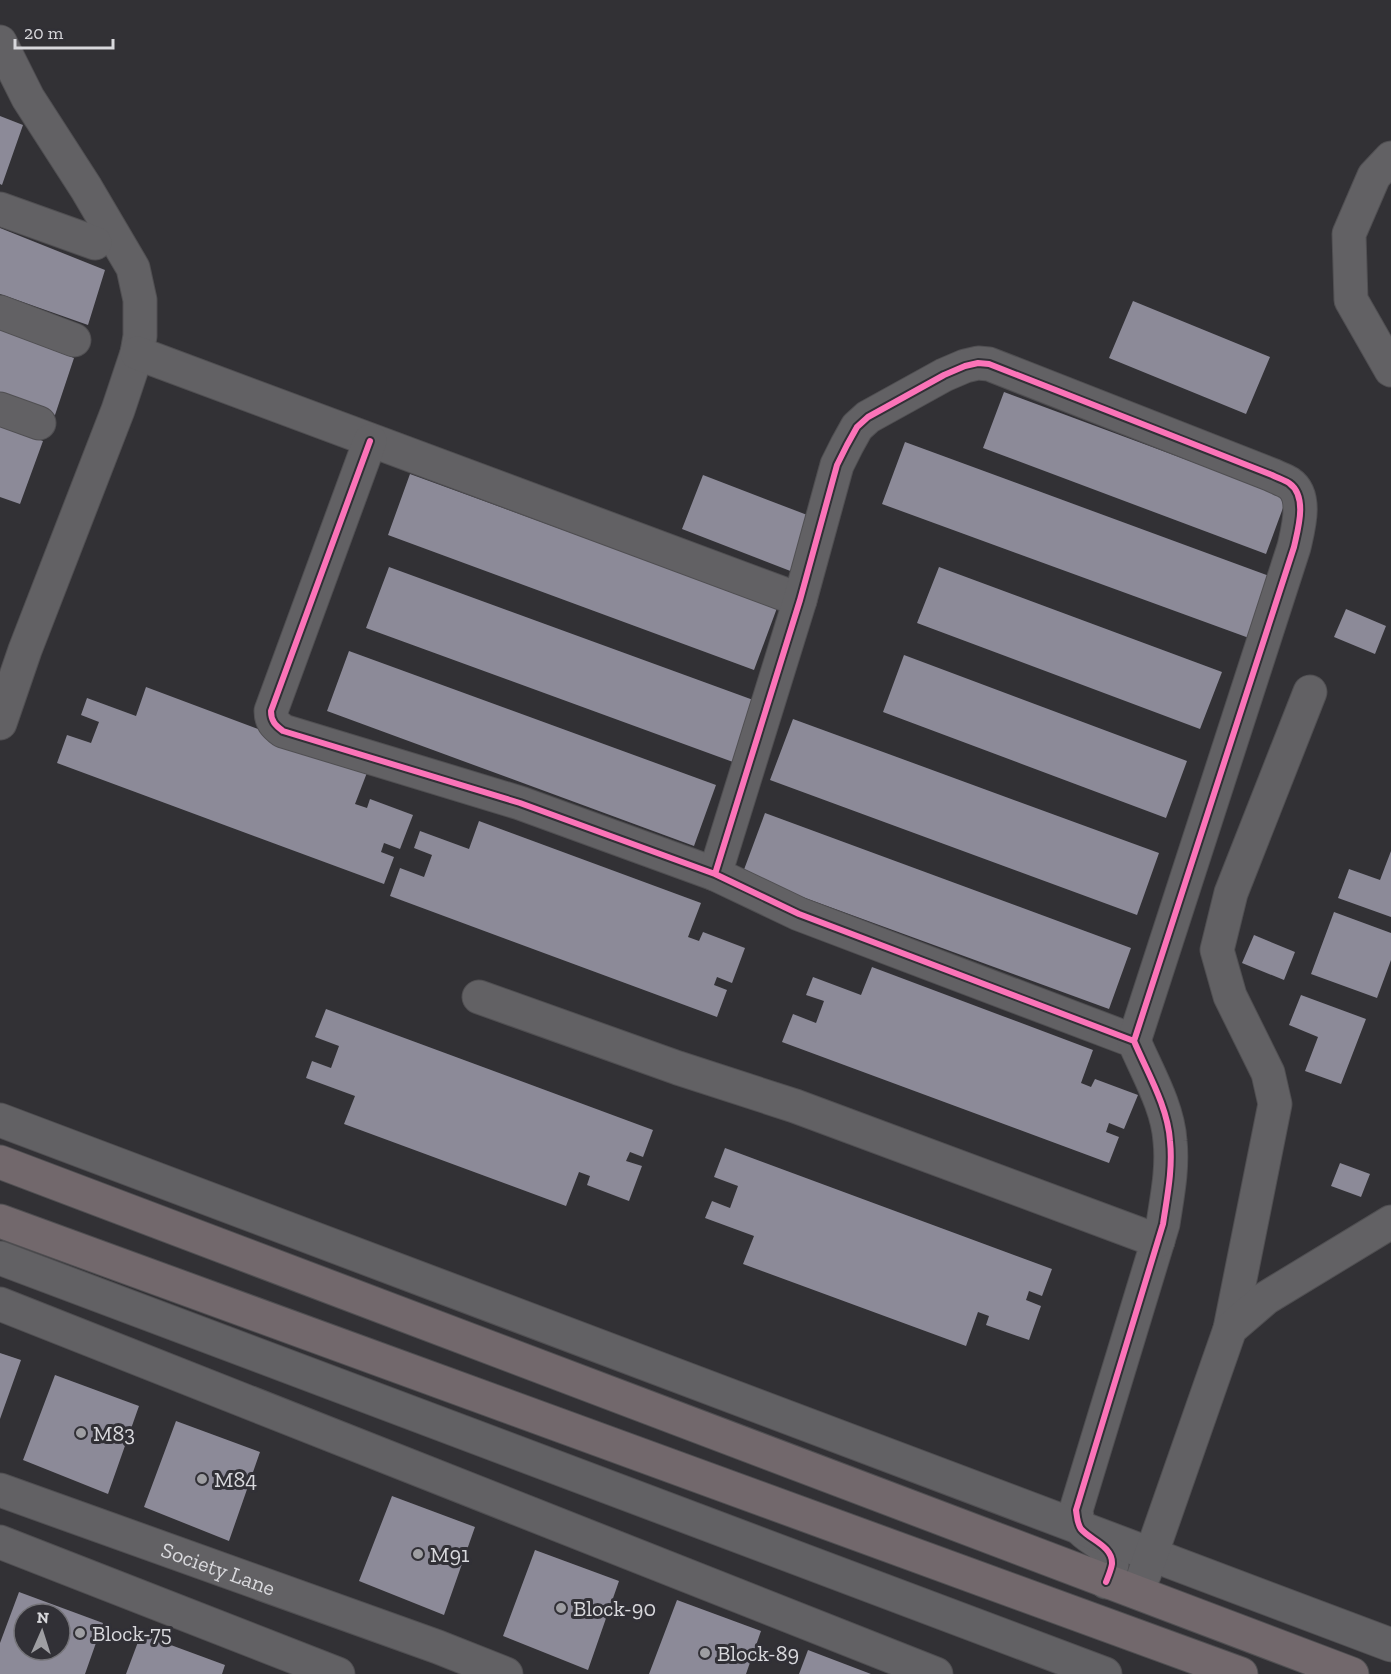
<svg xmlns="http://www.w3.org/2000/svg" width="1391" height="1674" viewBox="0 0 1391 1674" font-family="'Zilla Slab',serif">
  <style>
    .building { fill: #8c8a98; fill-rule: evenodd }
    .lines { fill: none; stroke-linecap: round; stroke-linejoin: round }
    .minor-casing { stroke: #504f52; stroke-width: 35 }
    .major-casing { stroke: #504f52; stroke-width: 35 }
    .minor { stroke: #626164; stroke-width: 33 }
    .major { stroke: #72686c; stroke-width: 33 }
    .cycleway-casing { stroke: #313036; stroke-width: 10 }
    .cycleway { stroke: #fb73b8; stroke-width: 6 }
    .poi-dot { fill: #9e9ea2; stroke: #313036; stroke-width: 2 }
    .labels { text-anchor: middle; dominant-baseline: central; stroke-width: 6; stroke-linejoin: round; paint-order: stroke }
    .poi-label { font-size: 22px; fill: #d8d8dc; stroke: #313036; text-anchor: start }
    .street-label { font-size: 22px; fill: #d8d8dc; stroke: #313036 }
  </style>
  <rect width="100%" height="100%" fill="#323135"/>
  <path class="building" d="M0,116L23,125L2,185L0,184Z
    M0,228L105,270L88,325L0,294Z
    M1133,301L1270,357L1246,414L1109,358Z
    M0,329L74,358L55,415L0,395Z
    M1004,392L1287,497L1266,554L983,448Z
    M0,425L43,441L20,504L0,497Z
    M905,442L1272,577L1249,638L882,504Z
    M410,474L777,608L754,670L388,535Z
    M703,475L815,518L793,572L682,529Z
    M389,567L756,701L733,762L366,628Z
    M939,567L1222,672L1200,729L917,623Z
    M1346,609L1386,626L1375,654L1334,637Z
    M349,651L716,785L694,846L327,711Z
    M904,655L1187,761L1166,818L883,712Z
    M146,687L368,770L355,804L367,808L370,799L413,815L400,849L384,843L381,852L394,857L384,884L57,763L67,735L91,743L99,722L81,715L87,698L136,716Z
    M793,719L1159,853L1137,915L770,780Z
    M765,813L1131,948L1109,1009L742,875Z
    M479,821L701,903L688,937L699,941L703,932L745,948L732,983L717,977L714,985L727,990L717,1017L390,896L400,868L424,877L432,855L414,848L420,831L469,849Z
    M1391,851V917L1338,898L1349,869L1380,880Z
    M1334,912L1391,933V960L1377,998L1311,974Z
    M1254,935L1295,952L1284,980L1242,963Z
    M872,967L1093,1050L1081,1083L1091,1087L1095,1079L1138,1095L1124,1129L1109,1123L1106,1132L1119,1137L1109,1163L782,1042L793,1014L816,1023L824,1001L806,995L813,977L861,995Z
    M1301,995L1366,1019L1341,1084L1305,1071L1318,1037L1289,1025Z
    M326,1009L653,1130L643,1157L630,1152L626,1161L642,1166L629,1201L587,1185L590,1176L579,1172L566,1206L344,1124L355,1096L306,1078L312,1061L331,1068L339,1046L315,1037Z
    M725,1148L1052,1269L1042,1296L1029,1291L1026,1300L1041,1306L1029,1340L986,1325L989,1316L978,1312L966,1346L743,1264L754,1236L705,1218L712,1201L730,1208L738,1186L714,1177Z
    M1340,1163L1370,1174L1361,1197L1331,1186Z
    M0,1353L21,1360L0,1419Z
    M55,1375L139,1406L108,1494L23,1460Z
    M176,1421L260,1452L229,1541L144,1507Z
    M392,1496L475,1527L444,1615L359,1581Z
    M535,1550L619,1581L588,1670L503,1636Z
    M19,1592L103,1623L85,1674H0V1643ZM24,1614H60V1650H24Z
    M677,1600L761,1631L746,1674H649Z
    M141,1634L225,1665L222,1674H126Z
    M808,1650L871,1674H799Z"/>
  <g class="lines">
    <defs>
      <g id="minor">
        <path d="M0,42L28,98L86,188L133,268L140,300V336L137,353L118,410L25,650L0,723"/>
        <path d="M1391,158L1374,176L1349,234L1351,300L1391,370"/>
        <path d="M0,209L95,243"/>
        <path d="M0,312L74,340"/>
        <path d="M137,353L800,600"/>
        <path d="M0,409L39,423"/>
        <path d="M370,441L271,711C271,721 275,725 283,731L520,803L715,874L799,914L1134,1041C1147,1072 1168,1107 1170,1141C1173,1169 1167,1197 1163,1224L1076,1510C1077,1517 1077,1523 1081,1529C1090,1540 1113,1546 1112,1564C1111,1570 1108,1577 1106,1582"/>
        <path d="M715,874L800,600L837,465L847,445L857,427L868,417L944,375L965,366L978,363L989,364L1272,475C1278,478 1284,480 1289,483C1308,496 1298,529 1294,547L1134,1041"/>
        <path d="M479,997L678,1068L795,1106L1158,1241"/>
        <path d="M0,1120L1391,1645"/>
        <path d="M0,1258L1105,1674"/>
        <path d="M0,1304L936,1674"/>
        <path d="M1230,1329L1275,1104L1268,1073L1230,996L1217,950L1231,893L1310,692"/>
        <path id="s1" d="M0,1490L438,1647L506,1674"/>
        <path d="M0,1542L338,1674"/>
        <path d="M1144,1575L1230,1329L1266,1298L1391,1222"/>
      </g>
      <path id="major" d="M0,1162L1352,1674
        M0,1221L1241,1674"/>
    </defs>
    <use href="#minor" class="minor-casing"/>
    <use href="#major" class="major-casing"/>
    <use href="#minor" class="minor"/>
    <use href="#major" class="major"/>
    <defs>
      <path id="cycleway" d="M370,441L271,711C271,721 275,725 283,731L520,803L715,874L799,914L1134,1041C1147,1072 1168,1107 1170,1141C1173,1169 1167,1197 1163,1224L1076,1510C1077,1517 1077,1523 1081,1529C1090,1540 1113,1546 1112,1564C1111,1570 1108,1577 1106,1582
        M715,874L800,600L837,465L847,445L857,427L868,417L944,375L965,366L978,363L989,364L1272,475C1278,478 1284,480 1289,483C1308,496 1298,529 1294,547L1134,1041"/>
    </defs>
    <use href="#cycleway" class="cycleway-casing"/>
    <use href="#cycleway" class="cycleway"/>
  </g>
  <g class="poi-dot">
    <circle cx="81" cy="1433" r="6"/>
    <circle cx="202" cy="1479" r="6"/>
    <circle cx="418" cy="1554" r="6"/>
    <circle cx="561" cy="1608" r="6"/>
    <circle cx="80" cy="1633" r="6"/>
    <circle cx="705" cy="1653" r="6"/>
  </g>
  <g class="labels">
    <g class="poi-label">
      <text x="93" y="1433">M83</text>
      <text x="214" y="1479">M84</text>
      <text x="430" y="1554">M91</text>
      <text x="573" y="1608">Block-90</text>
      <text x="92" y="1633">Block-75</text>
      <text x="717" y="1653">Block-89</text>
    </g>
    <g class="street-label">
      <text stroke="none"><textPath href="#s1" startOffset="232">Society Lane</textPath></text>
    </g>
  </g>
  <g transform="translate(42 1632) rotate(3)"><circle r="28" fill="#313036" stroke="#747378" stroke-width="1.5"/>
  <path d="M0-4.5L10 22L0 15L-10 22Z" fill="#9e9ea2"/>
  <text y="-9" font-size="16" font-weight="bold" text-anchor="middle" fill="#d8d8dc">N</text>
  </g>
  <path d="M15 39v9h98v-9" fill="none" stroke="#d8d8dc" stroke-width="3"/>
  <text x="24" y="39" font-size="18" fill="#d8d8dc" stroke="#313036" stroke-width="4.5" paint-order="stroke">20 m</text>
</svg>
